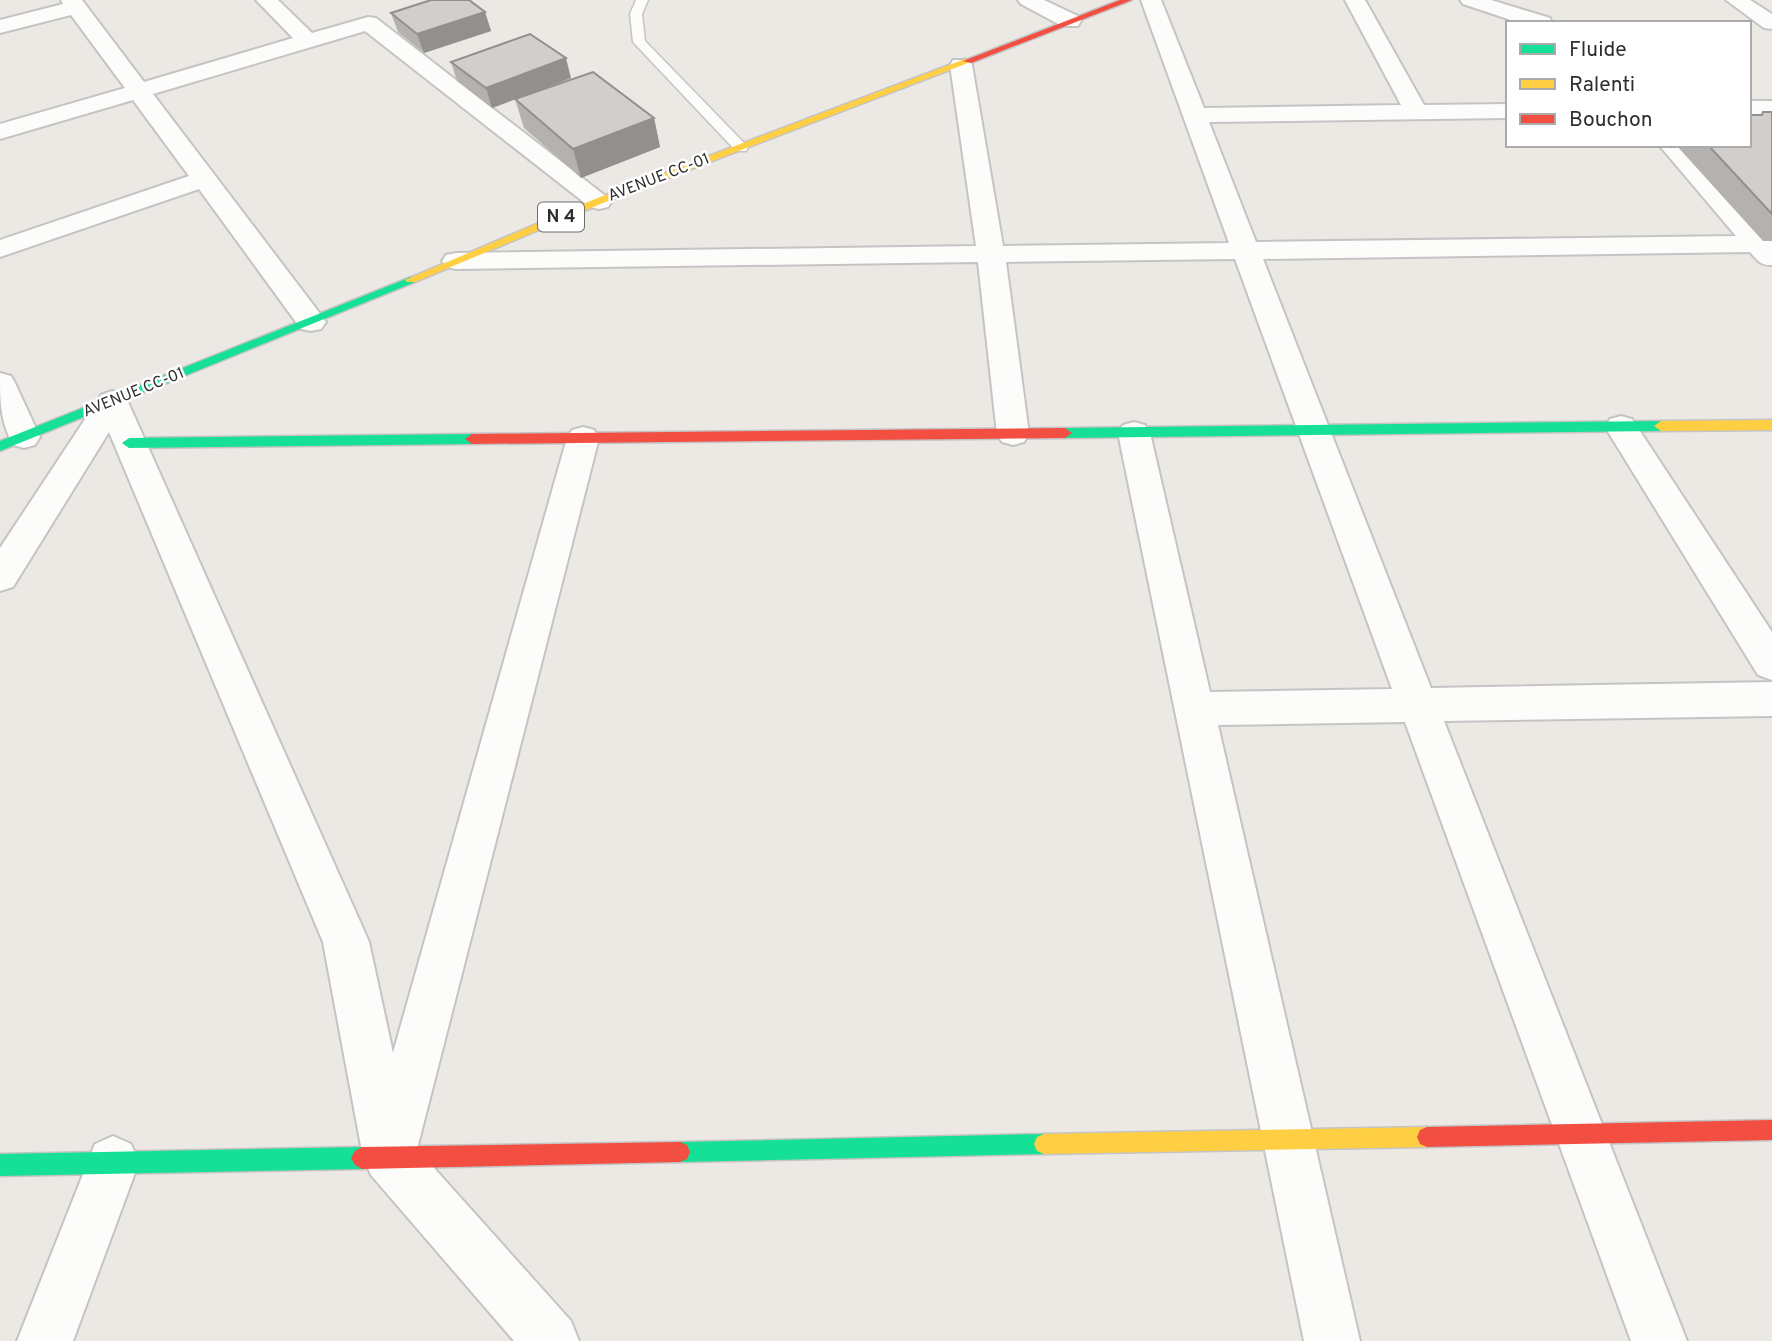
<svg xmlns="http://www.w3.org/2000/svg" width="1772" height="1341" viewBox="0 0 1772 1341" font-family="Overpass,sans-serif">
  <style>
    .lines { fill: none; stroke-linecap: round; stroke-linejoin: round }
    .lane-casing { stroke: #c5c4c5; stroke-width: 3 }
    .street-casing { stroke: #c5c4c5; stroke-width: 4 }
    .fast-casing { stroke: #c5c4c5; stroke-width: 3 }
    .slow-casing { stroke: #c5c4c5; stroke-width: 3 }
    .jam-casing { stroke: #c5c4c5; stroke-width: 3 }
    .lane { fill: #fcfcfb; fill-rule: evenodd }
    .street { fill: #fcfcfb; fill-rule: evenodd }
    .fast { fill: #16e098; fill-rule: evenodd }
    .slow { fill: #ffcf43; fill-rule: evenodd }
    .jam { fill: #f24e42; fill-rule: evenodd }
    .wall { fill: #b4b1af }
    .shaded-wall { fill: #92908e }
    .building { fill: #d1cecb; stroke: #92908e; stroke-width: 2 }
    .labels { text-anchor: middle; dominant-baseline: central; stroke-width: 5; stroke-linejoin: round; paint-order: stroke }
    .far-street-label { font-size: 16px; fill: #2e2e2e; stroke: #fff }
    .shield { fill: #fff; stroke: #6d6d6d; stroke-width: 2 }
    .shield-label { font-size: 18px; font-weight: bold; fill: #2e2e2e }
  </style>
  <rect width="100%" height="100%" fill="#ece8e4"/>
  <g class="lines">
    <defs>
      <path id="lane" d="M636,0H648L642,14L645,41L746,145L748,148L746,151H736L633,42L630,14Z"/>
      <path id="street" d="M61,0H82L144,82L293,38L256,0H278L312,33L368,17L376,18L612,201L608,207L599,209L590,207L365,31L153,94L321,315L326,322L321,329L311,331L301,329L199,189L0,257V240L189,176L133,100L0,139V124L125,88L71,15L0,33V20L63,4Z
        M1018,0H1044L1078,16L1081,21L1078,26H1062L1021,4Z
        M1141,0H1161L1204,108L1401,105L1345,0H1365L1424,105L1508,104V118L1209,122L1256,242L1736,236L1659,145H1685L1765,236H1772V265C1761,266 1757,260 1750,252L1263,259L1431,688L1772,682V716L1444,721L1687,1341H1631L1405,722L1218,725L1360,1341H1304L1118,433L1123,425L1134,422L1145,425L1150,433L1210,692L1392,689L1235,259L1006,262L1029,434L1024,442L1013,445L1002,442L997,434L978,262L456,269L446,267L442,261L446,255L456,253L976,246L950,65L953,60H969L972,65L1003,246L1229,243Z
        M1460,0H1491L1550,18L1552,23H1520L1463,4Z
        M1726,0H1750L1772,14V29L1764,28Z
        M1749,101H1772V115H1749Z
        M0,373L11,376L15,383L40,437L35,445L24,448L13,445C0,420 0,401 0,373Z
        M112,391L123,395L128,402L362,926L369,942L393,1053L567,438L572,430L583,427L594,430L599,438L417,1149L571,1321L579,1341H514L371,1175L363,1157L323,942L109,432L13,587L0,591V548L101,395Z
        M1621,416L1632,419L1772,632V680L1758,675L1605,427L1610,419Z
        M113,1136L131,1144L139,1162L73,1341H17L95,1144Z"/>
      <path id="fast" d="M411,277L417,280L415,282L0,451V441Z
        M1661,421L1668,426L1661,431L1065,438L1058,433L1065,428Z
        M472,434L479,439L472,444L129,448L122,443L129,438Z
        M1044,1134L1051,1137L1054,1144L1051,1151L1044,1154L680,1162L673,1159L670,1152L673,1145L680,1142Z
        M362,1147L369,1151L373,1158L369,1165L362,1169L0,1176V1154Z"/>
      <path id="slow" d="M965,59L973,61L603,203L415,282H407L405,280L595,199Z
        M1772,420V430L1661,431L1654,426L1661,421Z
        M1427,1127L1434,1130L1437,1137L1434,1144L1427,1147L1044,1154L1037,1151L1034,1144L1037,1137L1044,1134Z"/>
      <path id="jam" d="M1120,0H1132L971,63L963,61Z
        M1065,428L1072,433L1065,438L472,444L465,439L472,434Z
        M1772,1120V1140L1427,1147L1420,1144L1417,1137L1420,1130L1427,1127Z
        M680,1142L687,1145L690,1152L687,1159L680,1162L362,1169L355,1165L351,1158L355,1151L362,1147Z"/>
    </defs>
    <use href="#lane" class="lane-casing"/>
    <use href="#street" class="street-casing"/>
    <use href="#fast" class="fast-casing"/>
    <use href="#slow" class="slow-casing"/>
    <use href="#jam" class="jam-casing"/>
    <use href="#lane" class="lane"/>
    <use href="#street" class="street"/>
    <use href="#fast" class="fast"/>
    <use href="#slow" class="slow"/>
    <use href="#jam" class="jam"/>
  </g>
  <path class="wall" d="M485,12L491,31L424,53L398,32L391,13Z
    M451,62L571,78L492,108L457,81Z
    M515,99L654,118L660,147L581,178L524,128Z
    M1763,112H1772V241H1763L1676,145H1749Z"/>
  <path class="shaded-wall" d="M485,12L491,31L424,53L417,34Z
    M566,58L571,78L492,108L486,88Z
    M654,118L660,147L581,178L573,149Z"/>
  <path class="building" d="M431,0H469L485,12L417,34L391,13Z
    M530,34L566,58L486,88L451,62Z
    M593,72L654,118L573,149L515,99Z
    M1763,112H1772V214L1708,145H1749V115H1762Z"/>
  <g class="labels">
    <g class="far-street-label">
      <text transform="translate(659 178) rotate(-21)">AVENUE CC-01</text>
      <text transform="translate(134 393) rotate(-22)">AVENUE CC-01</text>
    </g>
    <rect class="shield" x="538" y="202.5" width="46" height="29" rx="5"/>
    <g class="shield-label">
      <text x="561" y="217">N 4</text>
    </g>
  </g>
  <rect x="1506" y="21" width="245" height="126" fill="#ffffff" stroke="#ababab" stroke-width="2"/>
  <rect x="1520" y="44" width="35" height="10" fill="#16e098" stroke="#ababab" stroke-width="2"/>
  <text x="1569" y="56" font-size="21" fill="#2e2e2e">Fluide</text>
  <rect x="1520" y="79" width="35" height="10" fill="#ffcf43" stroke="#ababab" stroke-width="2"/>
  <text x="1569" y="91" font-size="21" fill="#2e2e2e">Ralenti</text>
  <rect x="1520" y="114" width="35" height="10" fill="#f24e42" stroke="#ababab" stroke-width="2"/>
  <text x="1569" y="126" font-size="21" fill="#2e2e2e">Bouchon</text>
</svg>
